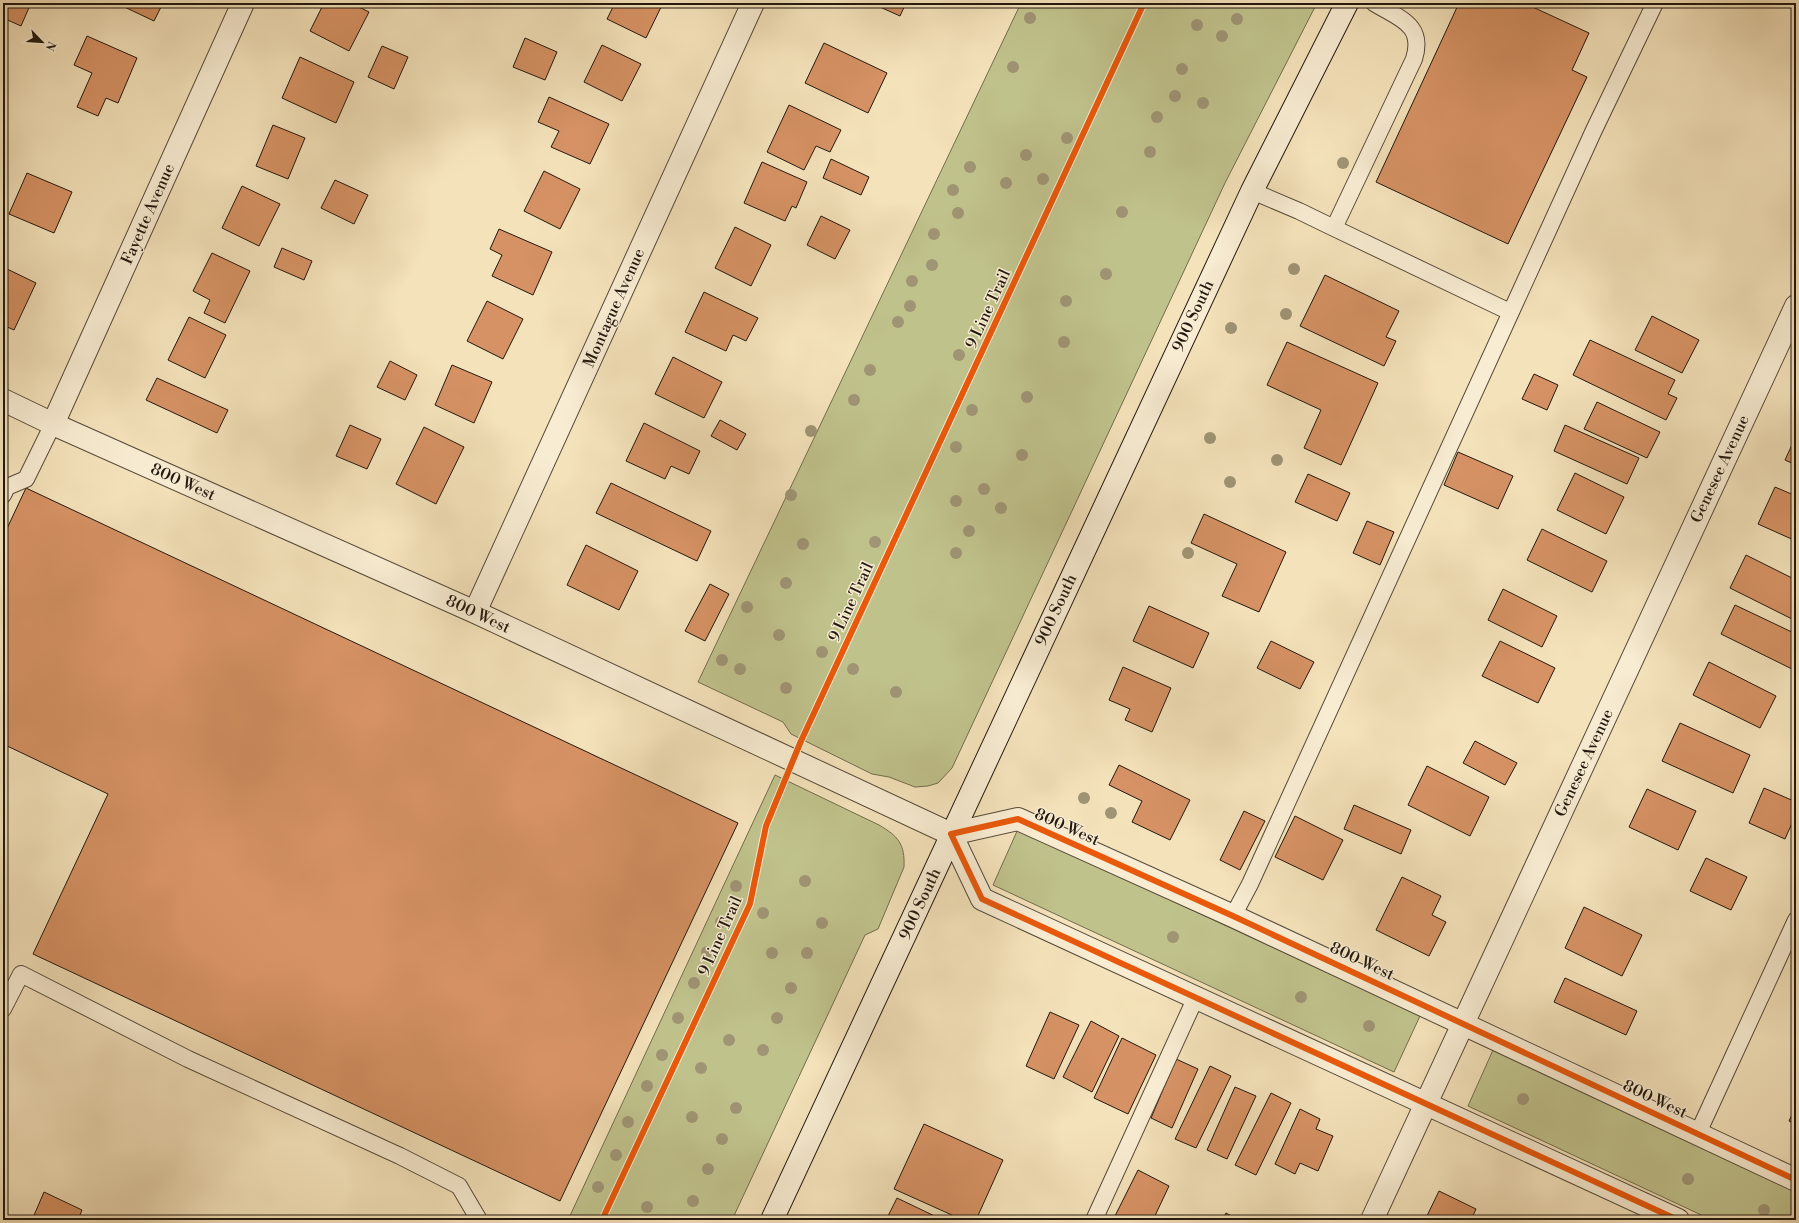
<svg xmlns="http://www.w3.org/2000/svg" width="1799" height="1223" viewBox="0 0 1799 1223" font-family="'Libre Bodoni',serif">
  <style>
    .green { fill: #c0c28c; stroke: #716d4d }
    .building { fill: #d69264; stroke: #22180e }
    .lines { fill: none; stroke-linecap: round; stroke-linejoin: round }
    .lane-casing { stroke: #564a39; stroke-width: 18 }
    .street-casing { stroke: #564a39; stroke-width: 24 }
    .secondary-casing { stroke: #22180e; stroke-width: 24 }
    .lane { stroke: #f8ecd2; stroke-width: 16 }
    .street { stroke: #f8ecd2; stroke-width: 22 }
    .secondary { stroke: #f8ecd2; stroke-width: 22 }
    .cycleway-casing { stroke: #f8ecd2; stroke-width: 8 }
    .cycleway { stroke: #e8590c; stroke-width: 6 }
    .tree { fill: #9f9474 }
    .labels { text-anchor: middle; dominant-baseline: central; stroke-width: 3; stroke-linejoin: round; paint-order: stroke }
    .street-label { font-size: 16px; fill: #22180e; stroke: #f8ecd2 }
  </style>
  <rect width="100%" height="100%" fill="#f4e2ba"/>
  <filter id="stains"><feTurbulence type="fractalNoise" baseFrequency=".005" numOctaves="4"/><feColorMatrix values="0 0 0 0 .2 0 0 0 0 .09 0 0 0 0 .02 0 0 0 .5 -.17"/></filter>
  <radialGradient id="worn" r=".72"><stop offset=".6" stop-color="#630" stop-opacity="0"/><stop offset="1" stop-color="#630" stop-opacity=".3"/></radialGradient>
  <path class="green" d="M1021,3H1317L1225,183L952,768L938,783L928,786L915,787L889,777L872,774L791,734L783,722L698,682Z
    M775,775L879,825C898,836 905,844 904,867L878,929L865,935L732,1220H568Z
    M1018,829L1420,1016L1394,1072L993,885Z
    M1493,1050L1796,1191V1220H1712L1468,1106Z"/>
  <path class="building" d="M3,3H31L21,26L3,18Z
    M116,3H163L154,21Z
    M324,3H351L369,12L349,51L310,31Z
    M615,3H663L646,38L607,19Z
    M871,3H906L900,16Z
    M1459,3H1524L1589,33L1572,70L1587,77L1508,244L1376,182Z
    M87,36L137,58L118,103L106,98L98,116L77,107L92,73L74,65Z
    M525,38L557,52L545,80L513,67Z
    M824,43L887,73L868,113L805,83Z
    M602,45L641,64L622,101L584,82Z
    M382,46L408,57L394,89L368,77Z
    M300,57L354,82L336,123L282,98Z
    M549,97L609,124L590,164L551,147L559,131L538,122Z
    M789,105L841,130L830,152L816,146L804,170L767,152Z
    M273,125L305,138L288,179L256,166Z
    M831,159L869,177L861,195L823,178Z
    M762,162L807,182L796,208L792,206L785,221L744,203Z
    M544,171L580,189L560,229L524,211Z
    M27,173L72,192L54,233L9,214Z
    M335,180L368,195L354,224L321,208Z
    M242,186L280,204L259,246L222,228Z
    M821,216L850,230L835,259L807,245Z
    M735,227L771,245L751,286L715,268Z
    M499,229L552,252L533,295L492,276L502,255L490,249Z
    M282,248L312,261L304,280L274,267Z
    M212,253L250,271L225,323L204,313L210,300L193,291Z
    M3,267L36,283L14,330L3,325Z
    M1325,275L1399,311L1386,337L1396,341L1384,366L1300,326Z
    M704,292L758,318L746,341L733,335L726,351L685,332Z
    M487,301L523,319L503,359L467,341Z
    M1652,316L1699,340L1682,373L1635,350Z
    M189,317L226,335L205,378L168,360Z
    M1590,340L1675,380L1668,394L1677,398L1666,420L1573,375Z
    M1287,342L1378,383L1341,465L1304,448L1321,410L1267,385Z
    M673,357L722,382L704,418L655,394Z
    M390,361L417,375L405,400L377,387Z
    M452,365L492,382L474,423L435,405Z
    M1534,374L1558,385L1547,410L1522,399Z
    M157,378L228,410L217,433L146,400Z
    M1597,402L1660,432L1647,458L1584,429Z
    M720,420L746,434L737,450L711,436Z
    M644,423L700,451L689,474L671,466L665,479L626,461Z
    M350,425L381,439L367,469L336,456Z
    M1565,425L1639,458L1627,484L1554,451Z
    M424,427L464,447L436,504L396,484Z
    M1796,436V465L1785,460Z
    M1458,452L1513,476L1498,509L1444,485Z
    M1575,473L1624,497L1606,534L1557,510Z
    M1308,474L1350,493L1337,521L1295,502Z
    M611,483L711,531L697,561L596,513Z
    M1775,487L1796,496V541L1758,524Z
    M26,488L738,823L560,1201L33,954L108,794L3,744V537Z
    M1204,514L1286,552L1259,612L1222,596L1237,564L1191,543Z
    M1367,521L1394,532L1380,565L1353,553Z
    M1542,529L1607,561L1592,592L1527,560Z
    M586,545L638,571L619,610L567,585Z
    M1746,555L1796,580V621L1730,588Z
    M710,584L729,594L705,641L685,631Z
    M1503,589L1557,616L1542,647L1488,620Z
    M1735,605L1796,634V661L1792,669L1721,634Z
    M1149,606L1209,633L1193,668L1133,641Z
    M1271,641L1314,662L1300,689L1257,668Z
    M1500,641L1555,668L1538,703L1482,676Z
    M1709,662L1776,696L1760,728L1693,695Z
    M1123,667L1171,688L1152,732L1125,720L1130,709L1109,700Z
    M1680,723L1750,755L1733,793L1662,761Z
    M1475,741L1517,763L1505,785L1463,763Z
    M1119,765L1190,800L1170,840L1132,822L1142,801L1109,785Z
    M1427,766L1489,797L1470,836L1408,805Z
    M1764,788L1796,802V814L1785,839L1749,823Z
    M1647,789L1696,811L1678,850L1629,827Z
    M1354,805L1411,830L1401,854L1344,829Z
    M1244,811L1265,821L1240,870L1220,860Z
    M1295,816L1343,840L1323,880L1275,857Z
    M1706,858L1747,877L1731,910L1690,891Z
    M1402,877L1441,896L1432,915L1446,922L1429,956L1376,930Z
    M1584,907L1642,935L1622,976L1565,948Z
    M1565,978L1637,1011L1626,1035L1554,1002Z
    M1050,1012L1079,1025L1054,1079L1026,1066Z
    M1091,1021L1119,1036L1092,1092L1063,1077Z
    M1122,1038L1156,1055L1128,1114L1094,1098Z
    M1176,1059L1198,1069L1172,1128L1151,1118Z
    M1210,1066L1231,1076L1196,1148L1175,1139Z
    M1235,1087L1256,1096L1227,1159L1207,1150Z
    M1271,1093L1291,1103L1256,1175L1235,1165Z
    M1796,1106V1125L1789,1121Z
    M1300,1109L1320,1119L1316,1129L1333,1136L1318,1171L1300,1163L1295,1174L1275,1164Z
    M924,1124L1003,1160L976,1220H963L894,1189Z
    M1138,1170L1169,1186L1153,1220H1113Z
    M1439,1191L1476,1209L1471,1220H1425Z
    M44,1192L82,1210L78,1220H32Z
    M897,1198L943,1220H886Z
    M1226,1213L1239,1220H1222Z"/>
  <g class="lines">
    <defs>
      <path id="lane" d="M1252,191L1299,211L1334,228L1414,59C1425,24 1398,18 1374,3
        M1334,228L1510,312
        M3,495L7,487L26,479L53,424
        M1233,916L1250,884L1594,130L1655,3
        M3,1009L21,974L188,1059L400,1156L459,1186L479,1220
        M1698,1133L1796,920
        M1094,1220L1196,997"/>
      <path id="street" d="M3,400L53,424L475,612L951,834L1018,819L1233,916L1796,1180
        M53,424L243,3
        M475,612L753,3
        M951,834L982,899L1678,1220
        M1372,1220L1796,306"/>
      <path id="secondary" d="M772,1220L1252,191L1347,3"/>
    </defs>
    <use href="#lane" class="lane-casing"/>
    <use href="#street" class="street-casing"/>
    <use href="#secondary" class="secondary-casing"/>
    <use href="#lane" class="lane"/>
    <use href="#street" class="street"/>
    <use href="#secondary" class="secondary"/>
    <defs>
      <path id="cycleway" d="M602,1220L750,904L766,826L801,741L1144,3
        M1678,1220L982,899L951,834L1018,819L1233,916L1796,1180"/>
    </defs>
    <use href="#cycleway" class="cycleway-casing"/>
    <use href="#cycleway" class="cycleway"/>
  </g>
  <g class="tree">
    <circle cx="1030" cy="18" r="6"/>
    <circle cx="1237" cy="19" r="6"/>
    <circle cx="1197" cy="25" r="6"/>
    <circle cx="1222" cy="36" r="6"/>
    <circle cx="1013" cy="67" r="6"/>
    <circle cx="1182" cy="69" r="6"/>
    <circle cx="1175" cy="96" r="6"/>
    <circle cx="1203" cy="103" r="6"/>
    <circle cx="1157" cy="117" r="6"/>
    <circle cx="1067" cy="138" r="6"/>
    <circle cx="1150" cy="152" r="6"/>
    <circle cx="1026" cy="155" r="6"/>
    <circle cx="1343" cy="163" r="6"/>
    <circle cx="970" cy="167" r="6"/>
    <circle cx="1043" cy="179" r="6"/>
    <circle cx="1006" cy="183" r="6"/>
    <circle cx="953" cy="190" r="6"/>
    <circle cx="1122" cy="212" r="6"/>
    <circle cx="958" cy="213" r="6"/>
    <circle cx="934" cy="234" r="6"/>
    <circle cx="932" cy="265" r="6"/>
    <circle cx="1294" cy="269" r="6"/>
    <circle cx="1106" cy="274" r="6"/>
    <circle cx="912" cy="281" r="6"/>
    <circle cx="1066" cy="301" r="6"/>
    <circle cx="910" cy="306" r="6"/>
    <circle cx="1286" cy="314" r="6"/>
    <circle cx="898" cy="322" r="6"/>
    <circle cx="1231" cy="328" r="6"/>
    <circle cx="1064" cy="342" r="6"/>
    <circle cx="959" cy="355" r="6"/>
    <circle cx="870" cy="370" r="6"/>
    <circle cx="1027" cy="397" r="6"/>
    <circle cx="854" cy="400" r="6"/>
    <circle cx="972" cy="410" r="6"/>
    <circle cx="811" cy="431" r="6"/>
    <circle cx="1210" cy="438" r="6"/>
    <circle cx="956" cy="447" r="6"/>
    <circle cx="1022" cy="455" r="6"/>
    <circle cx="1277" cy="460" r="6"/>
    <circle cx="1230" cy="482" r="6"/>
    <circle cx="984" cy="489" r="6"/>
    <circle cx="791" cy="495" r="6"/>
    <circle cx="956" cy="501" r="6"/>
    <circle cx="1001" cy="508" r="6"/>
    <circle cx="969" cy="531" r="6"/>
    <circle cx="875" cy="542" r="6"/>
    <circle cx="803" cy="544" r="6"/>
    <circle cx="956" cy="553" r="6"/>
    <circle cx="1188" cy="553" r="6"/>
    <circle cx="786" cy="583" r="6"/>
    <circle cx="747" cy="607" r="6"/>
    <circle cx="779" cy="635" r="6"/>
    <circle cx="822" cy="652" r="6"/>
    <circle cx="722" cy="660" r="6"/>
    <circle cx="740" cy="669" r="6"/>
    <circle cx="853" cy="669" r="6"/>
    <circle cx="786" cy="688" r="6"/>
    <circle cx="896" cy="692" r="6"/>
    <circle cx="1084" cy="798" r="6"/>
    <circle cx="1111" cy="813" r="6"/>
    <circle cx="805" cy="881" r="6"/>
    <circle cx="736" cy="886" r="6"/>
    <circle cx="763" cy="913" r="6"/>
    <circle cx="721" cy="922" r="6"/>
    <circle cx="822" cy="923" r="6"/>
    <circle cx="1173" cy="937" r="6"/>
    <circle cx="707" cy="952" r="6"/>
    <circle cx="772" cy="953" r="6"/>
    <circle cx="807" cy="953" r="6"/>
    <circle cx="694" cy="983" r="6"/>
    <circle cx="791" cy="988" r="6"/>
    <circle cx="1301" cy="997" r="6"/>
    <circle cx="678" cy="1018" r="6"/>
    <circle cx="777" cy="1018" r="6"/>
    <circle cx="1369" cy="1026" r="6"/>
    <circle cx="729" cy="1040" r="6"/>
    <circle cx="763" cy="1050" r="6"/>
    <circle cx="662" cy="1055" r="6"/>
    <circle cx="701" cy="1068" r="6"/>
    <circle cx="647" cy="1086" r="6"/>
    <circle cx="1523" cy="1099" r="6"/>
    <circle cx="736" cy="1108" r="6"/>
    <circle cx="692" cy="1117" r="6"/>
    <circle cx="628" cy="1122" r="6"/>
    <circle cx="722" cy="1139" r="6"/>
    <circle cx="616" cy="1155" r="6"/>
    <circle cx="708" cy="1169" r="6"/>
    <circle cx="1688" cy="1179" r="6"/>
    <circle cx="598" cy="1187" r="6"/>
    <circle cx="693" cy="1201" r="6"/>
    <circle cx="647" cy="1207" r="6"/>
    <circle cx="1764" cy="1210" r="6"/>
  </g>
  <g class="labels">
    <g class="street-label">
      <text transform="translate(148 214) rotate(-66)">Fayette Avenue</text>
      <text transform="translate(614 308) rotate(-66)">Montague Avenue</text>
      <text transform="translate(988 309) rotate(-65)">9 Line Trail</text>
      <text transform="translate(1193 316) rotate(-65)">900 South</text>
      <text transform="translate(1720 469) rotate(-65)">Genesee Avenue</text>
      <text transform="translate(183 482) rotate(24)">800 West</text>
      <text transform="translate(851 602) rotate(-65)">9 Line Trail</text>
      <text transform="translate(1056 610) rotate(-65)">900 South</text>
      <text transform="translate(478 614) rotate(25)">800 West</text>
      <text transform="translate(1584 763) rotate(-65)">Genesee Avenue</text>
      <text transform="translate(1067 827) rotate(24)">800 West</text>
      <text transform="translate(920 904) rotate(-65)">900 South</text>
      <text transform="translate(720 936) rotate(-66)">9 Line Trail</text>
      <text transform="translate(1362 961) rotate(25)">800 West</text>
      <text transform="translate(1655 1099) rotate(25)">800 West</text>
    </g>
  </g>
  <rect width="1799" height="1223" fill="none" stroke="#f4e2ba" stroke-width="16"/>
  <rect x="4" y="4" width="1791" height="1215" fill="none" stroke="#22180e" stroke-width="2"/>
  <rect x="8" y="8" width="1783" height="1207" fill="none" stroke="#22180e"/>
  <g transform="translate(42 42) rotate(115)" stroke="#f8ecd2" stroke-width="3" paint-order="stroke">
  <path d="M0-3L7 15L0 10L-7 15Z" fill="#22180e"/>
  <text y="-6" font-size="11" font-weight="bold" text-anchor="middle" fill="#22180e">N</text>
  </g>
  <rect width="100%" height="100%" filter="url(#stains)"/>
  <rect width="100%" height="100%" fill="url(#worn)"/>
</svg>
